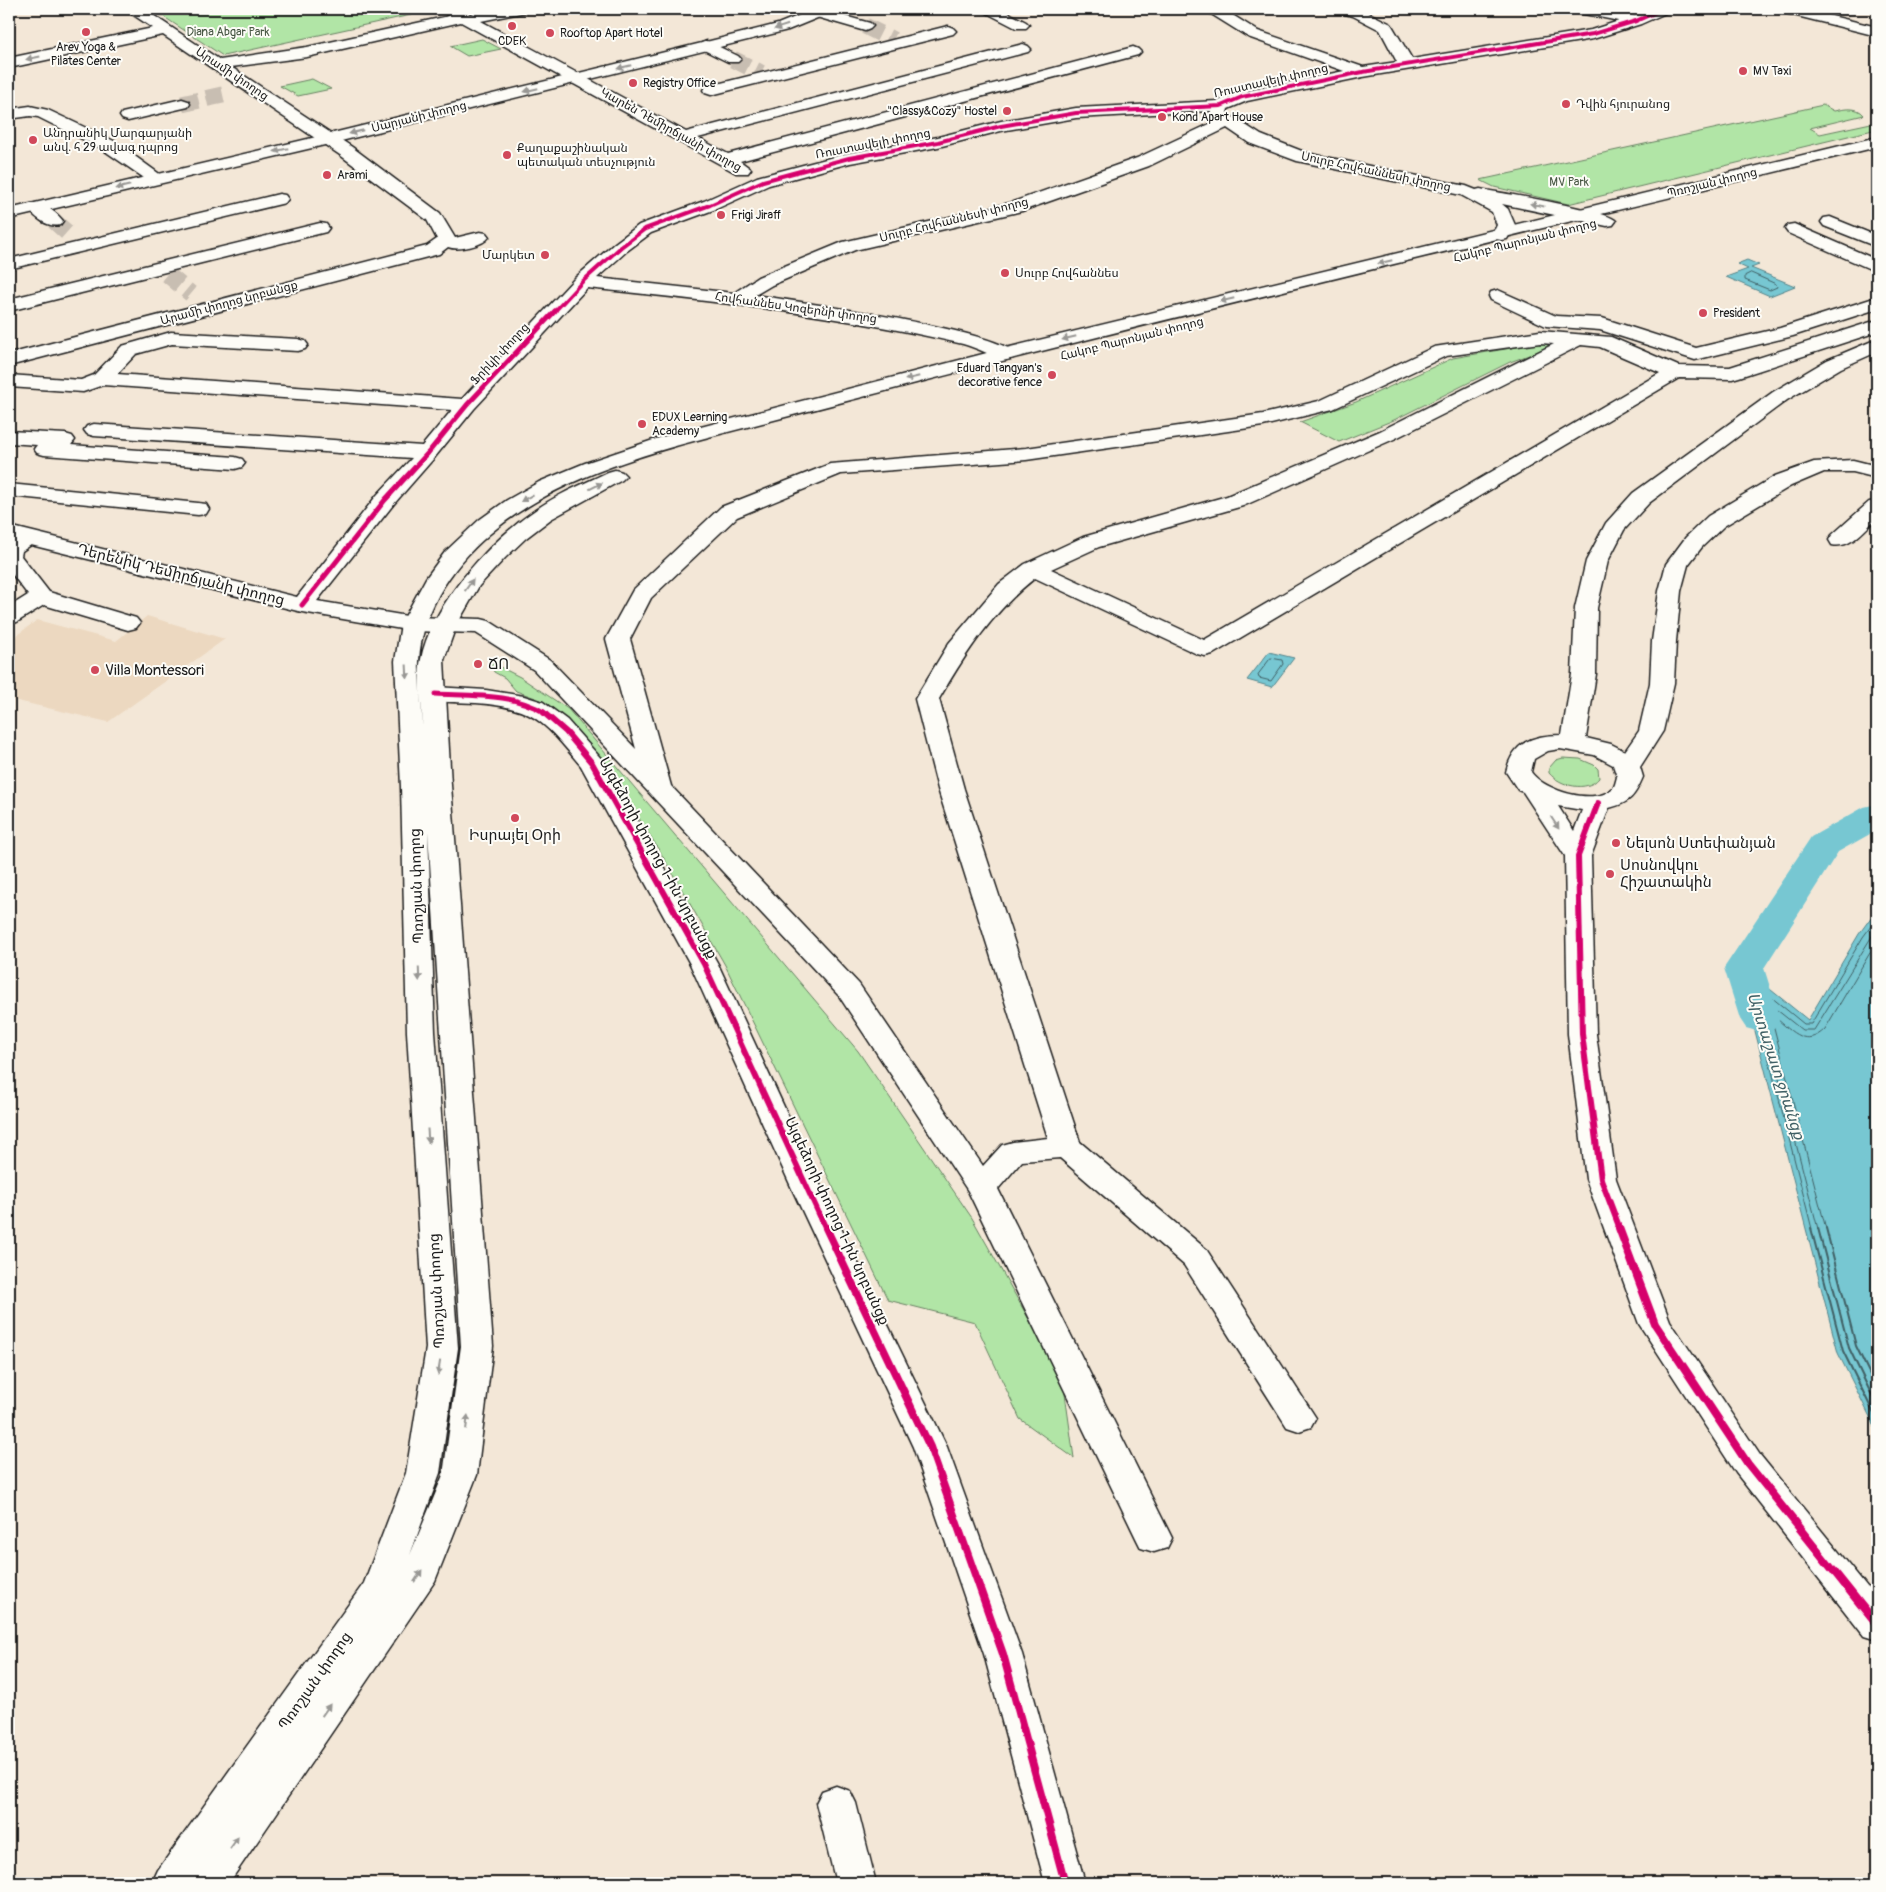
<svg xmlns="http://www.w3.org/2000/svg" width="1886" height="1892" viewBox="0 0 1886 1892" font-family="Pangolin,'Noto Sans Armenian',sans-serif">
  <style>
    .built { fill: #ecd8c0 }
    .green { fill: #b1e5a6; stroke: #668061 }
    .water { fill: #77c7d2; stroke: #538389 }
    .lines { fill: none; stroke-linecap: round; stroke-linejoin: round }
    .shore-far1 { stroke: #406065; stroke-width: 1 }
    .shore { stroke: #406065; stroke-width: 2 }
    .canal { fill: #77c7d2; fill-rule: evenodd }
    .minor-tunnel { stroke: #c8beb2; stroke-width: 17; stroke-dasharray: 17 8; stroke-linecap: butt }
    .minor-casing { stroke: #1c1c1c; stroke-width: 3 }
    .major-casing { stroke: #1c1c1c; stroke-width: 3 }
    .minor { fill: #fdfcf7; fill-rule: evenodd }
    .major { fill: #fdfcf7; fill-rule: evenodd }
    .cycleway-far3-casing { stroke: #fdfcf7; stroke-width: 5.5 }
    .cycleway-far2-casing { stroke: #fdfcf7; stroke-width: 8 }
    .cycleway-far1-casing { stroke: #fdfcf7; stroke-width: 9 }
    .cycleway-casing { stroke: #fdfcf7; stroke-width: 11 }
    .cycleway-far3 { stroke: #d6006c; stroke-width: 4 }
    .cycleway-far2 { stroke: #d6006c; stroke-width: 5 }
    .cycleway-far1 { stroke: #d6006c; stroke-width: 6 }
    .cycleway { stroke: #d6006c; stroke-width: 8 }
    .oneway { fill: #989794 }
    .poi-dot { fill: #d1495b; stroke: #fdfcf7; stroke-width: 2 }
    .labels { text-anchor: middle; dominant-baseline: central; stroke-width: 4; stroke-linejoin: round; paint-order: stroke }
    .far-park-label { font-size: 12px; fill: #495845; stroke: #fdfcf7 }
    .far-poi-label { font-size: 12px; fill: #1c1c1c; stroke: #fdfcf7; text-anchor: start }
    .far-street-label { font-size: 12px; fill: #1c1c1c; stroke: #fdfcf7 }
    .street-label { font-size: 15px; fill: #1c1c1c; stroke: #fdfcf7 }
    .poi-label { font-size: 15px; fill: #1c1c1c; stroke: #fdfcf7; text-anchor: start }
    .water-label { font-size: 16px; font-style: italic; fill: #406065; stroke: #fdfcf7 }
  </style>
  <rect width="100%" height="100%" fill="#f3e7d7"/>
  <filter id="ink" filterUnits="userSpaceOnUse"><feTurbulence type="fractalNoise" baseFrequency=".02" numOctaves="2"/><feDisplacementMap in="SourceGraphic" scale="10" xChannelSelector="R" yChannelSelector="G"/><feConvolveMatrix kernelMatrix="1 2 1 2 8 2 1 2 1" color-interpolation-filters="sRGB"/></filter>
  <g filter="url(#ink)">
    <path class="built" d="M147,616L225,639L108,722L9,699V641L37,620L116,641Z"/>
    <path class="green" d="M152,9H413L420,13L223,56Z
      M482,39L501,49L467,56L450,46Z
      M312,79L331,89L298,96L280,86Z
      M1823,105L1834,111C1844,109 1857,106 1864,115L1810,128L1820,134L1871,123H1877V129L1568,204L1494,187L1480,180Z
      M1540,343L1548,344V348L1510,362L1394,420L1339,442L1300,422L1356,402L1453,358Z
      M490,662L520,677L568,709L858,1051L972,1218L1063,1380L1074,1458L1020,1419L975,1322L888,1300L725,965L659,850L602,760L583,737L559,713L541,700L516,691L505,678L494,672Z
      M1563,758L1580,759L1594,765L1598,769L1599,778C1587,793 1560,786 1549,773V768L1556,760Z"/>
    <path class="water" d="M1747,260L1759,265L1751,268L1795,286L1770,296L1726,277L1748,269L1737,264Z
      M1269,652L1294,658L1272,687L1247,680Z
      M1877,909V1431L1838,1353L1747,1000L1744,968L1808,1020L1859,934Z"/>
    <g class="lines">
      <path class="shore-far1" d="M1751,273L1776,284L1777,287L1770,290L1745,280V276Z
        M1271,658L1282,660L1283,664L1271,681L1259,678L1258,675Z
        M1812,1229L1750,985L1754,983L1804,1024H1811L1863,937L1877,918
        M1818,1229L1759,1000L1762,998L1802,1030H1814L1877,928
        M1826,1229L1772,1020L1776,1018C1792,1032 1806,1048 1825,1029L1877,941"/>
      <path class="shore" d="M1811,1228L1843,1351L1877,1420
        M1818,1228L1849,1348L1877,1406
        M1826,1228L1856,1346L1877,1389"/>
      <path class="canal" d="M1877,804V830L1838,852L1764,968L1780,1019L1774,1028L1760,1032L1746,1028L1740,1019L1724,968L1811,837L1864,807Z"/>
      <path class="minor-tunnel" d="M865,26L893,40
        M733,59L761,73
        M182,104L227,94
        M54,221L72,237
        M167,274L191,294"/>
      <defs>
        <path id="minor" d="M127,9H144L220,60L307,47L449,16L441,9H459L470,14L499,9H528L526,12L481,21L686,132L1023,44L1028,46L1031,49L1028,52L698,138L728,154L1133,47L1138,49L1141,52L1138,55L740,161L751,169L748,173H736L461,22L307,57L231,67L352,147L440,213L455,238L480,232L486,233L489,237C483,246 458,251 448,247L439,254L9,366V354L427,246L437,239L427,220L340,155L163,35L9,68V58L153,28L129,12Z
          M819,9L870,23L873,26L870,29L865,31L813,16L811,13L813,10Z
          M983,9H1001L1026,22L1029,25L1026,28H1016L985,12Z
          M1206,9H1223L1258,31L1363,67L1397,62L1380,30L1353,16L1337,12L1335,9L1363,10L1391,24L1412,59L1591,30L1619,21L1574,12L1572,9H1606L1635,16L1651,9H1670L1668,12L1641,24L1593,39L1363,77L1247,101L1228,109L1227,113L1261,135L1307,153L1466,186L1476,190L1480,189C1500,193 1608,210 1616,221L1613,225L1607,226L1502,204L1508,209L1515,225L1507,239L1501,240L1495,239L1492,235L1497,225L1492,212L1461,195L1297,161L1249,143L1227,128L1149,166L1022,211L855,250L772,285L755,295C794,301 999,330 1016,354L1013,358L1006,360C991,356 978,348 963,344C839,315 713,301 587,288L474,409L435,457L393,505L317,601L413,617L481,619L489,621L550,660L636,749L606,639L633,590L721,507L830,464L1026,448L1263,414L1319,401L1434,347L1540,331L1611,337L1678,366L1730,367L1877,320V332L1739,377L1732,379L1679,378L1213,654L1205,656L1197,654L1035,578C993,611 965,654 939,699L964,789L1080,1142L1206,1249L1316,1418L1311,1427L1299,1431L1287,1427L1184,1265L1060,1158L1022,1161L998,1189L1172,1538L1167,1548L1154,1552L1141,1548L1136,1538L968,1191L839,996L534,670L476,633L413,631L302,612L31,545L22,551L21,556L49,592L136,618L140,623L136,628L128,630L44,605L17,622L9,624V607L28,595L9,570V526L297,597L377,495L412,458L94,436L87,434L84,430L87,426L94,424L422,446L452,410L103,385L83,392L9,387V375L81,380L94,375L122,346L171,332L298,339L305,341L308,345L305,349L298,351L172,344L136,354L117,374L462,399L575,278L615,243L639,225L704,201L757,177L849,153L938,137L1001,121L1076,108L1218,101L1242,92L1344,71L1248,37L1208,12ZM1211,111L1210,115L1216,121L1137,158L1010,203L843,242L758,277L734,293L597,278L627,251L651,233L716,209L769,185L850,163L938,147L1001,131L1076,118ZM1540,343L1554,344L1380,431L1227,496L1083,537L1025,564L999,584L949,643L915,699L938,789L1048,1138L1013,1142L1002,1145L983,1166L859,984L671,786L630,639L651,598L737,517L841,474L1026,460L1263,426L1333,409L1446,356ZM1581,345L1600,347L1660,373L1204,640L1051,569L1099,547L1243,506L1394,439Z
          M1779,9H1803L1877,27V36L1781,12Z
          M948,26L953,28L956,31L953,34L711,95L705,93L703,90L705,87Z
          M707,41L738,56L741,59L738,62H728L702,49L699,46L702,43Z
          M182,99L188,101L190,104L188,107L128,121L122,119L120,116L122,113Z
          M30,106L48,110L114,141L165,178L162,182L156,183L150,182L102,149L38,117L30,116L9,119V109Z
          M279,194L285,195L288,199L285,203L9,269V259Z
          M37,203C46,205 57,213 63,221L60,225C48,228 35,218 28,208L31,204Z
          M1830,217L1877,236V247L1824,226L1821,222L1824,218Z
          M320,223L326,224L329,228L326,232L9,311V299Z
          M1794,224L1877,260V272L1788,233L1785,229L1788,225Z
          M1498,290L1556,316L1602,318L1696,348L1780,328L1877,297V309L1793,336L1695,360L1600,330L1546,326L1491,300L1489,296L1491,292Z
          M1877,339V352L1841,368L1787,400L1649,503L1624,530L1608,561L1597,608L1596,674L1586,738L1611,744L1625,751L1639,731L1650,683L1652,641L1659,591L1666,564L1686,537L1708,516L1775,476L1814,462L1853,460L1877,466V478L1853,472H1824L1791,486L1724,526L1702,547L1688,565L1681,591L1676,641L1674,683L1663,731L1640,767L1643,777C1635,796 1630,803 1609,808L1591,856L1596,1034L1616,1179L1670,1321L1760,1455L1877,1599V1640L1864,1636L1736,1473L1639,1324L1586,1179L1568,1034L1565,856L1523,792L1518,790L1506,772C1513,742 1532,735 1562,735L1572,674L1575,608L1586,561L1606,523L1633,493L1773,392L1827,360ZM1560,749L1594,755L1613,765L1617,777C1616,780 1615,786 1613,788C1595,807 1543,790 1531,772L1534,759L1548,751ZM1558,806L1582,810L1574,831Z
          M9,431L65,434L72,436L75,440L71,445L235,457L242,459L245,463L242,467L235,469L44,455L37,453L34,449L37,445L9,443Z
          M9,484L198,503L206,504L209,509L206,514L198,515L9,496Z
          M1877,501V518C1864,530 1851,549 1832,545L1829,540L1832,535L1869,502Z
          M435,687L486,690L524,696L543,702L567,720L605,763L718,964L823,1191L947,1447L1022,1654L1085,1883H1045L984,1654L913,1447L793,1191L690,964L581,766C545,723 535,707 476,703C460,702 443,703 426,699L423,694L426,689Z
          M836,1786L850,1791L856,1803L876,1883H836L816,1803L822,1791Z"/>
        <path id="major" d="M815,9H834L832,12L788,30L329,144L9,219V209L329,134L706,42L778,24Z
          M1877,137V147C1558,225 1238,300 920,382C864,397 807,411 751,426C663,449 569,471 497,528C456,560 422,607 419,661C418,682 422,706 423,727C422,710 417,674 421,659C432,604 489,542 534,511C556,495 583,484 608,472L615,470L622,472L626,476L622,480L551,519L526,538L505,558L479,586L456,626L444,660L451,785L493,1346L477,1475L435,1581L229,1883H152L158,1870L364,1583L406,1473L426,1348L407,1032L401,787L395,661L401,624L426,578L445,552L479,520L507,500L539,482L585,463L662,437L1006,348ZM428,831L461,1346L443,1475L410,1555L440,1473L458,1348L435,1032Z"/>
      </defs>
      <use href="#minor" class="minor-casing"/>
      <use href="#major" class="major-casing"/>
      <use href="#minor" class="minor"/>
      <use href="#major" class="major"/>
      <defs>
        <path id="cycleway-far3" d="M554,312L582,282L621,247L645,229L710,205L763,181L849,158L938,142L1001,126L1076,113L1221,106L1242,97L1363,72L1593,34L1636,21L1663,9"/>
        <path id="cycleway-far2" d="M302,605L385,500L428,453L467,405L555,311
          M435,694C471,696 514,693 545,713"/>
        <path id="cycleway-far1" d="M543,712L566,732L592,763L704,964L826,1229
          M1598,803L1578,856L1582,1034L1601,1179L1620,1229"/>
        <path id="cycleway" d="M826,1228L930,1447L1003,1654L1065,1883
          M1619,1228L1655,1324L1748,1464L1877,1625"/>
      </defs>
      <use href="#cycleway-far3" class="cycleway-far3-casing"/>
      <use href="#cycleway-far2" class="cycleway-far2-casing"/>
      <use href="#cycleway-far1" class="cycleway-far1-casing"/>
      <use href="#cycleway" class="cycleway-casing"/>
      <use href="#cycleway-far3" class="cycleway-far3"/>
      <use href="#cycleway-far2" class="cycleway-far2"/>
      <use href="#cycleway-far1" class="cycleway-far1"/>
      <use href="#cycleway" class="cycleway"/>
    </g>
    <defs><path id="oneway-solid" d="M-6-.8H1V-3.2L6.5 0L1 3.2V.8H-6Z" transform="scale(1.25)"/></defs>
    <g class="oneway">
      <use href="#oneway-solid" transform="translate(781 27) rotate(163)"/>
      <use href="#oneway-solid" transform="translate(33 58) rotate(168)"/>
      <use href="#oneway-solid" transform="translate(624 67) rotate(166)"/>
      <use href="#oneway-solid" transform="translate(531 90) rotate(166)"/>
      <use href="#oneway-solid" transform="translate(356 132) rotate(166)"/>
      <use href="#oneway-solid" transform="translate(281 150) rotate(167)"/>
      <use href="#oneway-solid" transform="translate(123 187) rotate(166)"/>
      <use href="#oneway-solid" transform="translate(1537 205) rotate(-169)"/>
      <use href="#oneway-solid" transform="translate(1385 262) rotate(167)"/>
      <use href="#oneway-solid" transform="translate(1227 300) rotate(167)"/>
      <use href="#oneway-solid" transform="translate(1069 338) rotate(166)"/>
      <use href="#oneway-solid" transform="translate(912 378) rotate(166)"/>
      <use href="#oneway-solid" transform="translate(596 486) rotate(-26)"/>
      <use href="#oneway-solid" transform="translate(527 498) rotate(151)"/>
      <use href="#oneway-solid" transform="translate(469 585) rotate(-55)"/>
      <use href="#oneway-solid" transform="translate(407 672) rotate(87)"/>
      <use href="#oneway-solid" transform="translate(1555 823) rotate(57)"/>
      <use href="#oneway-solid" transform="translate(419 974) rotate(88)"/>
      <use href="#oneway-solid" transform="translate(428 1136) rotate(86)"/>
      <use href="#oneway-solid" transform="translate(439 1368) rotate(99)"/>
      <use href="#oneway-solid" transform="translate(467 1422) rotate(-83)"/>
      <use href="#oneway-solid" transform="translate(418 1576) rotate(-57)"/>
      <use href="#oneway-solid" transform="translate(326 1710) rotate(-55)"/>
      <use href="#oneway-solid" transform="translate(234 1843) rotate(-55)"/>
    </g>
  </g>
  <g class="poi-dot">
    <circle cx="512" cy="26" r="5"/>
    <circle cx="86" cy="32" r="5"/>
    <circle cx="550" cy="33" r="5"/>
    <circle cx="1743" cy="71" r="5"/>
    <circle cx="633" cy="83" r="5"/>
    <circle cx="1566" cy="104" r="5"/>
    <circle cx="1007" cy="111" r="5"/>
    <circle cx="1162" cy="117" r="5"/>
    <circle cx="33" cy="140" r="5"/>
    <circle cx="507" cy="155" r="5"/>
    <circle cx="327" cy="175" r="5"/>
    <circle cx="721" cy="215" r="5"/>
    <circle cx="545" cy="255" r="5"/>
    <circle cx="1005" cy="273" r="5"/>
    <circle cx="1703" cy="313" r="5"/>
    <circle cx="1052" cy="375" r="5"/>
    <circle cx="642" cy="424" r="5"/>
    <circle cx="478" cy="664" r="5"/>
    <circle cx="95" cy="670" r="5"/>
    <circle cx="515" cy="818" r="5"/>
    <circle cx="1616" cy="843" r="5"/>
    <circle cx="1610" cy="874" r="5"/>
  </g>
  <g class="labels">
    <g class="far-park-label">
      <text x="228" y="32">Diana Abgar Park</text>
      <text x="1569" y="182">MV Park</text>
    </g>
    <g class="far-poi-label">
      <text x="560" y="33">Rooftop Apart Hotel</text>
      <text x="512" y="41" text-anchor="middle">CDEK</text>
      <text x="86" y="47" text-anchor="middle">Arev Yoga &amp;<tspan x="86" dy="14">Pilates Center</tspan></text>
      <text x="1753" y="71">MV Taxi</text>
      <text x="643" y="83">Registry Office</text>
      <text x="1576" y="104">Դվին հյուրանոց</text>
      <text x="997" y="111" text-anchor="end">"Classy&amp;Cozy" Hostel</text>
      <text x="1172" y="117">Kond Apart House</text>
      <text x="43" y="133">Անդրանիկ Մարգարյանի<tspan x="43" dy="14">անվ. հ 29 ավագ դպրոց</tspan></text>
      <text x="517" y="148">Քաղաքաշինական<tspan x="517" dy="14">պետական տեսչություն</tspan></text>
      <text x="337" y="175">Arami</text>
      <text x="731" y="215">Frigi Jiraff</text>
      <text x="535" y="255" text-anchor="end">Մարկետ</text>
      <text x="1015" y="273">Սուրբ Հովհաննես</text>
      <text x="1713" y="313">President</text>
      <text x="1042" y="368" text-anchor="end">Eduard Tangyan's<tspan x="1042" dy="14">decorative fence</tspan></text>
      <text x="652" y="417">EDUX Learning<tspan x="652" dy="14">Academy</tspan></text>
    </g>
    <g class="far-street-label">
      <text transform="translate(232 74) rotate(34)">Արամի փողոց</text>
      <text transform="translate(1271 81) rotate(-13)">Ռուստավելի փողոց</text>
      <text transform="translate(419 117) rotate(-14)">Սարյանի փողոց</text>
      <text transform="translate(671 130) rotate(29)">Կարեն Դեմիրճյանի փողոց</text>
      <text transform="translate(873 144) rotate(-11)">Ռուստավելի փողոց</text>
      <text transform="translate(1376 172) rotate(12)">Սուրբ Հովհաննեսի փողոց</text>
      <text transform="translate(1712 183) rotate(-14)">Պռոշյան փողոց</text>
      <text transform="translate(954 220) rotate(-14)">Սուրբ Հովհաննեսի փողոց</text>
      <text transform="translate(1525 241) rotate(-14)">Հակոբ Պարոնյան փողոց</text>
      <text transform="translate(229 303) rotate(-15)">Արամի փողոց նրբանցք</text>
      <text transform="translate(796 308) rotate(8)">Հովհաննես Կոզերնի փողոց</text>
      <text transform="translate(1132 339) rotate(-14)">Հակոբ Պարոնյան փողոց</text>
      <text transform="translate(500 354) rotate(-47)">Ֆրիկի փողոց</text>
    </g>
    <g class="street-label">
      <text transform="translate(181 575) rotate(14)">Դերենիկ Դեմիրճյանի փողոց</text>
      <text transform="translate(658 858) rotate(61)">Այգեձորի փողոց 1-ին նրբանցք</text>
      <text transform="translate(417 886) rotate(-92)">Պռոշյան փողոց</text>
      <text transform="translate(837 1221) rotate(65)">Այգեձորի փողոց 1-ին նրբանցք</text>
      <text transform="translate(437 1291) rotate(-93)">Պռոշյան փողոց</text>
      <text transform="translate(315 1681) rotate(-55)">Պռոշյան փողոց</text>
    </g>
    <g class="poi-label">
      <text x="488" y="664">ՃՈ</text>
      <text x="105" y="670">Villa Montessori</text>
      <text x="515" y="835" text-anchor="middle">Իսրայել Օրի</text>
      <text x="1626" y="843">Նելսոն Ստեփանյան</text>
      <text x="1620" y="865">Սոսնովկու<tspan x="1620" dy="17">Հիշատակին</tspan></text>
    </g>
    <g class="water-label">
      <text transform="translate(1776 1066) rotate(72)">Արտաշատ ջրանցք</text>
    </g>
  </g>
  <rect width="1886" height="1892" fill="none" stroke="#fdfcf7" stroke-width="30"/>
  <rect x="15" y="15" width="1856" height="1862" fill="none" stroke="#1c1c1c" stroke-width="2" filter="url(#ink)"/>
</svg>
